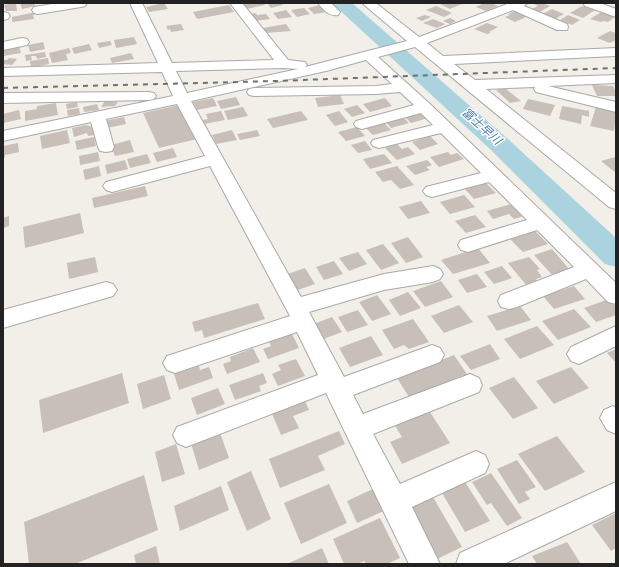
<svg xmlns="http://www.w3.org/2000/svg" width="619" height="567" viewBox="0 0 619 567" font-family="Overpass,'Noto Sans JP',sans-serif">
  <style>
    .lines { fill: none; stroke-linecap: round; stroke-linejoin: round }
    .river { fill: #aad3df; fill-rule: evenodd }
    .building { fill: #c7bfb8 }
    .minor-casing { stroke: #a9a9a9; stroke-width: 2 }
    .minor { fill: #fff; fill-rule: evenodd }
    .rail { stroke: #707070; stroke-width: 2; stroke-dasharray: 5 5; stroke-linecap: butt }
    .labels { text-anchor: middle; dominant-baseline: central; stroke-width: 3; stroke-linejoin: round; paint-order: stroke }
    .far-water-label { font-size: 12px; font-style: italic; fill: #4a7aab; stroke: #fff }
  </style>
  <rect width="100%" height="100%" fill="#f2efe9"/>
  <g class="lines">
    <path class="river" d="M332,3H352L509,140L616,238V267L605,264L491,150Z"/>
  </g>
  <path class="building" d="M9,3H16L17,11H6L4,5L9,4Z
    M20,3H34L35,6L22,9Z
    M164,3L168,9L149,12L146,7Z
    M242,3H264L265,5L246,9Z
    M267,3H281L283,5L271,8Z
    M443,3H460L462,4L450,9L440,4Z
    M484,3H491L498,6L486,11L476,7Z
    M537,3H542L550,6L538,13L530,10L538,6L534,4Z
    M229,5L234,12L197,19L193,12Z
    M320,5L327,12L314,14L308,8Z
    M436,6L452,13L444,17L426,10Z
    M582,6L595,10L583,18L570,13Z
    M304,8L310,14L297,17L291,10Z
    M552,9L564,14L555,19L542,14Z
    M286,10L292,17L278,19L273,13Z
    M515,11L528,16L515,22L505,17L510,15L508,14Z
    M603,11L616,16L608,22L604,21L601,22L590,19Z
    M36,12V14L33,15L34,19L12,22V17Z
    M256,13L257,15L266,14L270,19L254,21L250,14Z
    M425,15L431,17L422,21L416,18Z
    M568,15L580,20L572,25L560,20Z
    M450,18L456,21L450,24L443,21Z
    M433,19L445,24L437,28L423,23Z
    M487,23L498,27L489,32L491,33L487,34L474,29Z
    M181,24L184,30L171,32L170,29L168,30L166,26Z
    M286,24L291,31L266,33L263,28Z
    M610,31L616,33V40L610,43L597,38Z
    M134,37L137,44L116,48L114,40Z
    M110,41L112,45L99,48L97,43Z
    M43,42L45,49L30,52L28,45Z
    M89,44L92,50L74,54L72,48Z
    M19,46L21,53L3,56V49Z
    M69,48L71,53L66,54L68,60L52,63L49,53Z
    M45,52L46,57L37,59L36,56H31L32,60L26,61L25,55Z
    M131,53L134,59L112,63L110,58Z
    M9,58L17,59L12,65L3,64V60H7Z
    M48,58L49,64L31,68L30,61Z
    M592,85L613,86L616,92V96H597Z
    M505,88L521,101L510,103L496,90Z
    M340,95L344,104L318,107L315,98Z
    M236,97L240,105L221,109L217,101Z
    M213,98L217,106L197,110L193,102Z
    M385,98L392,106L370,112L363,104Z
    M528,99L555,105L550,116L523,109Z
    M105,101L118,102L115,106L101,107Z
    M77,102L78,107L67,109L66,104Z
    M56,103L58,115L25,121V111L37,109V106Z
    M97,104L99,110L84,112L83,107Z
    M179,105L197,139L159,148L143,113Z
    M357,105L365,113L352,117L344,109Z
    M562,106L589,111V117L582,115L581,124L559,119Z
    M243,107L248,116L228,120L224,111Z
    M596,107L616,111L614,131L590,126Z
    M79,108L80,114L68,116L67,110Z
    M19,110L21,119L3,123V114Z
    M221,111L225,120L204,124L203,120L208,119L206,114Z
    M301,111L308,120L273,128L267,119Z
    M339,111L348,122L335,126L326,115Z
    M422,112L428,118L411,123L405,117Z
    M124,117L126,124L107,128L105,121Z
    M403,117L409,123L391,128L386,122Z
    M383,122L391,130L373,135L365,127Z
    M86,125L93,127L94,135L88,136L87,133L74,137L72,128Z
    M357,127L365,136L346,141L338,132Z
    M67,130L70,143L42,149L40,136Z
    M232,130L237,140L216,144L212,135Z
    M257,130L260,136L240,140L237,134Z
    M430,136L438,144L420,150L412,142Z
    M94,137L96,146L77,150L75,141Z
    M130,140L134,152L115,156L111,145Z
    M365,141L372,150L358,153L351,145Z
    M18,143L19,152L5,155V157L3,158V146Z
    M397,144L402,149L408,147L415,154L397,160L385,148Z
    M173,148L177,157L157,162L153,153Z
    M98,152L100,161L80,165L79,156Z
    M448,152L451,155L457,153L464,159L439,167L430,157Z
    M147,154L151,163L130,168L127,159Z
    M384,154L392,163L370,169L363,159Z
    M615,157H616V173L601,161Z
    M125,160L128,169L107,174L105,165Z
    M427,160L432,165L426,167L430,170L415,175L406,166Z
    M99,166L101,176L85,180L83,170Z
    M397,166L414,185L400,189L391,180L383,182L375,172Z
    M485,182L496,193L474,199L464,188Z
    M145,186L148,196L94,208L92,198Z
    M464,195L475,207L450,214L440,202Z
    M421,201L430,213L408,219L399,207Z
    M511,204L524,216L514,219L509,214L493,219L487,211Z
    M80,213L84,233L25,248L23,227Z
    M475,215L486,227L466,233L455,221Z
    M9,216V226L3,228V218Z
    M535,231L548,244L523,252L510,239Z
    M408,237L423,257L406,263L391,243Z
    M383,244L399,263L381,270L366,250Z
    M478,248L490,263L453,274L441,260Z
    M552,249L570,270L552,275L534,255Z
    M358,252L367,264L349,271L339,258Z
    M95,257L98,272L69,279L67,263Z
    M529,257L540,269L537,270L542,277L536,279L539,282L527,286L508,263Z
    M334,261L343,274L324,280L316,267Z
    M502,266L512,278L494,284L484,272Z
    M305,268L315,284L295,291L285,275Z
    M477,274L487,287L467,293L458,280Z
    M441,281L453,297L425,307L413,291Z
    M574,286L585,299L554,309L543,296Z
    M408,292L421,308L400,316L389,300Z
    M377,295L391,314L372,321L359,302Z
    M609,299L616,307V315L596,322L584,308Z
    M258,303L265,319L204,338L202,330L195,332L192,322Z
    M459,305L473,322L444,333L431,316Z
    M520,306L531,320L497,331L487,316Z
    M574,309L591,327L558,340L542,321Z
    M358,310L368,325L347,332L338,317Z
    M332,317L342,332L321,340L311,325Z
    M413,319L429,342L409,349L404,345L394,349L382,330Z
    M537,326L554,345L520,359L504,339Z
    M292,334L299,348L268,359L263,349L271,346L269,342Z
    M371,336L383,355L350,367L339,348Z
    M490,344L500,359L471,370L460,356Z
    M253,348L260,362L227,374L223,364L231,361L230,357Z
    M616,349V363L607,353Z
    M454,355L467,374L409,397L397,378Z
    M296,359L305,376L278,386L272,374L281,370L278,365Z
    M199,366L200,370L209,367L213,378L179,390L174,374Z
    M571,367L589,388L554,404L536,381Z
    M122,373L129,403L43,433L39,400Z
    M263,373L267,383L259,386L261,391L235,400L229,385Z
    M164,375L171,399L143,409L137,384Z
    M514,377L538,408L513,419L489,388Z
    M218,388L225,404L197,415L191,398Z
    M303,397L309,410L293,416L299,428L281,435L270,409Z
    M428,409L450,443L402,464L390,442L402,437L394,424Z
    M219,430L229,458L199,470L190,440Z
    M339,431L345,444L318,456L325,470L280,488L269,459Z
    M557,436L585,472L545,491L518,454Z
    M176,444L185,474L162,482L155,452Z
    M517,460L536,487L525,492L530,499L519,504L497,469Z
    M251,471L271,519L247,531L227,482Z
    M491,473L522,518L507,526L491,503L487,505L472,482Z
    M144,475L158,530L75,564H29L24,522Z
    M465,482L490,521L465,532L442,493Z
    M329,484L347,523L301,544L284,503Z
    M221,486L229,510L180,531L174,506Z
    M375,488L386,510L357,523L347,501Z
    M433,497L462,547L435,560L407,508Z
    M616,513V548L611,551L592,525Z
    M380,518L400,558L387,564H366L364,561L358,564H344L333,539Z
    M567,542L581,564H537L532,556Z
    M156,546L160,564H136L134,555Z
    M322,548L329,564H287Z"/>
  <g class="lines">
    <defs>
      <path id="minor" d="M59,3H87L85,6L81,7L38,14L34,13L32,10L34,7Z
        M130,3H142L172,63L274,60L230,3H242L288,60L305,62L307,65L305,67L407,41L362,3H376L419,37L510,3H527L524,6L567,24L568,27L567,30H557L513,10L427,43L443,56L616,48V56L454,64L475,80L616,75V83L548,86L616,102V112L536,92L534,89L535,87L486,89L616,193V209L609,207L415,47L378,57L430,104L616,283V304L608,302L586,279L517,307L509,309L501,307L498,301L501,295L574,267L537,230L468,252L461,250L458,245L461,240L527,220L489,182L432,197L426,195L423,191L426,187L481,173L441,133L379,148L373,146L371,143L373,140L433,125L421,113L362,129L356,127L354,124L356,121L414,105L400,92L376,94L254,96L249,95L247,92L249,89L254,88L376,86L392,84L366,60L326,71L191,101L301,297L384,274L433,266L440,269L443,274L440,279L433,282L384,290L309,312L344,377L432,345L440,348L444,355L440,362L353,395L363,414L470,374L479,378L482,385L479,392L373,434L400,484L476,451L485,455L489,464L485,473L412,507L440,564H409L326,393L186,447L177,443L173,435L177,427L318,375L297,332L175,373L167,370L163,363L167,356L290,316L210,166L112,192L106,190L103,186L106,182L205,156L177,104L106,119L114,147L112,151L106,152L100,151L98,147L91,122L3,141V131L173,96L162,72L3,76V68L158,63ZM284,68L298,69L187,93L176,71Z
        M318,3H331L340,12L338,15C330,17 323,10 318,3Z
        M583,3H600L616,9V17L585,6Z
        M3,12L8,13L10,16L8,19L3,20Z
        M22,38L27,39L29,42L27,45L3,50V42Z
        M149,92L154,93L156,96L154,99L149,100L3,103V93Z
        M106,282L113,284L117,290L113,296L3,328V310Z
        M616,326V346L579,364L571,361L567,354L571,347Z
        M613,406L616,408V434L607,430L600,418L604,410Z
        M616,482V511L504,564H456L460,553Z"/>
    </defs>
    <use href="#minor" class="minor-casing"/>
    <use href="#minor" class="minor"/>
    <path class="rail" d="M3,88L277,81L616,68"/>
  </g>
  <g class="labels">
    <g class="far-water-label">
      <text transform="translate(481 127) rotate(42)">富士早川</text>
    </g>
  </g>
  <rect width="619" height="567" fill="none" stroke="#222222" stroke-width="8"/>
</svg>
